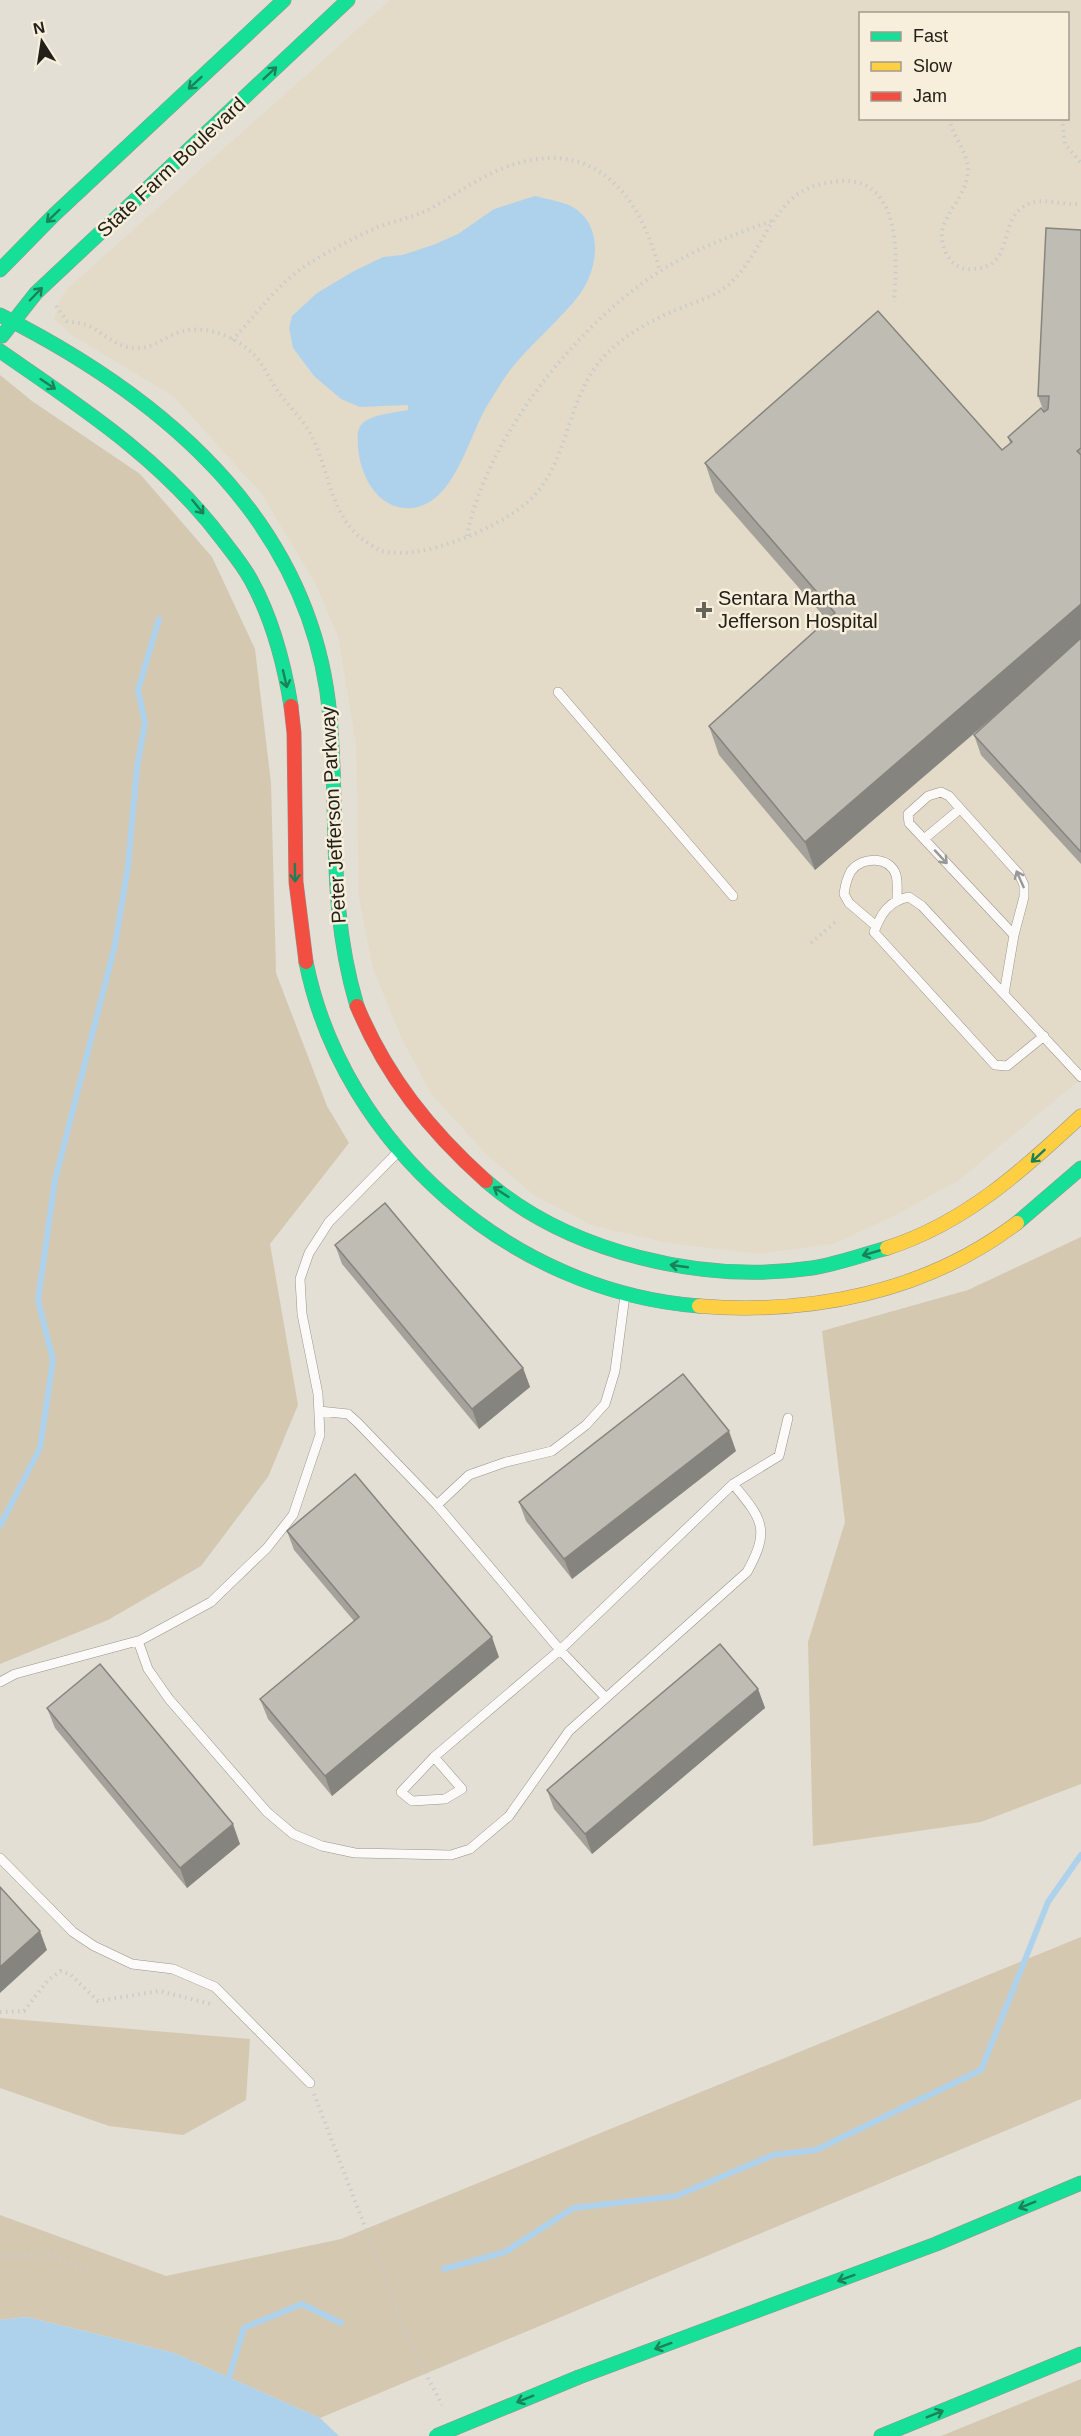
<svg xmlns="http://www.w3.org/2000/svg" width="1081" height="2436" viewBox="0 0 1081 2436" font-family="Helvetica,sans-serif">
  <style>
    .built { fill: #e3dbc8; fill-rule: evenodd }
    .green { fill: #d4c8b0 }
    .water { fill: #afd2ec }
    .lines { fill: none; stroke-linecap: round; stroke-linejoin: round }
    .stream { stroke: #afd2ec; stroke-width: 6 }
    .lane-casing { stroke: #98948c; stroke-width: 10 }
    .fast-casing { stroke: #98948c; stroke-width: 15 }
    .slow-casing { stroke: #98948c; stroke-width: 15 }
    .jam-casing { stroke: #98948c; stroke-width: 15 }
    .path { stroke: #cdcbc9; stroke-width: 4; stroke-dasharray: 1.5 4.5; stroke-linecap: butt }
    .lane { stroke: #fbfaf9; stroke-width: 9 }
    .fast { stroke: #16e098; stroke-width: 14 }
    .slow { stroke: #ffcf43; stroke-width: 14 }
    .jam { stroke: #f24e42; stroke-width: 14 }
    .fast-bridge-casing { stroke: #98948c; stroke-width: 15; stroke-linecap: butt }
    .fast-bridge { stroke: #16e098; stroke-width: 14 }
    .wall { fill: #a4a29b }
    .shaded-wall { fill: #86847e }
    .building { fill: #bfbcb4; stroke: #86847e; stroke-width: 1.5 }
    .oneway { stroke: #1c8058 }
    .oneway2 { stroke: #9a9894 }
    .poi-dot { fill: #66635b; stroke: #f7efdc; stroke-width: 2 }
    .labels { text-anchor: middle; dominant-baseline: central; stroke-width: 5; stroke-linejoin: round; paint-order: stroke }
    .street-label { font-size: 20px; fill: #232019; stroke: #f7efdc }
    .poi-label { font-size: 20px; fill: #232019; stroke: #f7efdc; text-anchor: start }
  </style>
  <rect width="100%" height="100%" fill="#e3dfd5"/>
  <path class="built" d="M390,0H1081V1079L959,1180L896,1215L833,1244L759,1254L668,1243L594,1226L535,1196L486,1154L432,1095L402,1039L373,969L359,898L356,744L338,636L315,583L261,493L173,396L73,336L54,319L60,299L68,288ZM860,14H1068V118H860Z"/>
  <path class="green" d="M0,375L32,401L140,474L212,557L255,649L271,783L276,973L327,1106L349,1143L270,1244L298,1405L268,1477L201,1566L108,1620L0,1664Z
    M1081,1237V1784L981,1822L813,1846L808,1642L845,1522L822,1331L968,1290Z
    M1081,1937V2099L320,2418L174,2353L27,2317L0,2320V2215L166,2276L341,2239Z
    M0,2018L250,2039L246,2100L183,2135L109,2126L0,2088Z
    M1081,2379V2436H941Z"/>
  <path class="water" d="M535,196C547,199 560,201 571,206C604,224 599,267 580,294C561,319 535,340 515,364C504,377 496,392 487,406C468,438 454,504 412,508C378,511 360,476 358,447C358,439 356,432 361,425C370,414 395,413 408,410V405L360,407L341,399L314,376L293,348L289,328L292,316L317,293L354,271L383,257L402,255L433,245L458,234L494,209Z
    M27,2317L174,2353L320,2418L339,2436H0V2320Z"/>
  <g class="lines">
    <path class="stream" d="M0,1526L40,1448L53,1360L38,1300L55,1180L115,945L128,866L137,767L145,723L138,690L159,619
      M444,2269L505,2252L573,2208L676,2196L773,2155L816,2150L981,2070L1048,1902L1081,1855
      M229,2377L244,2328L302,2304L341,2323"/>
    <defs>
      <path id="lane" d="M558,692L733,896
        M924,839L960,809
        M876,926L849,903L844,894C845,886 847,878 851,871C862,856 890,856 896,875C898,882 897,892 897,899
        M1004,994L1014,935L1024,897V885L1019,874L949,796L941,792L928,796L908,814L909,823L1014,935
        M1044,1036L1007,1066L995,1065L874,932C881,914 888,901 909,897L922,906L1081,1077
        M319,1411L348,1414L358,1423L437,1505L560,1650L733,1484L779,1456L788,1418
        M437,1505L469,1475L506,1462L552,1451L586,1425L605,1404L615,1371L625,1295
        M138,1641L148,1669L169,1699L267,1812L293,1834L322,1846L355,1853L451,1855L470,1849L509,1816L569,1731L747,1572C771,1529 762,1519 733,1484
        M0,1682L15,1674L141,1640L211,1602L267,1548L293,1515L320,1435L318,1394L302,1314L300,1279L309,1253L329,1222L398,1152
        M434,1757L462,1789L445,1799L412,1801L401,1792L434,1757L560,1650L606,1698
        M0,1858L73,1932L94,1946L132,1964L173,1969L215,1987L310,2083"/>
      <path id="fast" d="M0,270L54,215L284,0
        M0,315C165,398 313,522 330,717C339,819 327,906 357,1006
        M2,336L36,293L348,0
        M0,351C81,407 162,459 222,539C232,552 243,565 251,580C272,618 284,663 291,706
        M306,962C343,1146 513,1292 699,1306
        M486,1181C570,1253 703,1284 812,1268C838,1264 862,1255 887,1248
        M1017,1223L1081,1168
        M579,2377L936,2244L1081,2183
        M881,2436L1081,2354"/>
      <path id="slow" d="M887,1248C965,1223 1022,1171 1081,1116
        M699,1306C812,1315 926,1292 1017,1223"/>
      <path id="jam" d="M291,706L294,733L296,882L306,962
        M357,1006C386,1076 430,1131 486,1181"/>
    </defs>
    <use href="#lane" class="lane-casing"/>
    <use href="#fast" class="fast-casing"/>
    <use href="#slow" class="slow-casing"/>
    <use href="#jam" class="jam-casing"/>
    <path class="path" d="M950,118C950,134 968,150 968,170C967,196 946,210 942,232C941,241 944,251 949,258C954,266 964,270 972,269C1015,268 998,223 1023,207C1041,195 1062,206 1081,204
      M1062,118L1065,144L1081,163
      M56,306L67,321C75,323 84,323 91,327C106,335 116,347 134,348C149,350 161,340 174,334C202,322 238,336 257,358C265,368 270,380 277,390C287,405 302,418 310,433C330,469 329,516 365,541C370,544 376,549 381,551C421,561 493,530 524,505C566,472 565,411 594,369C616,338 649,321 683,307C696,302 712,297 723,289C755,266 764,222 794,197C807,186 823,183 840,181C903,177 897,260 894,302
      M232,340C257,315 279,281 310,263C331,250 355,237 378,227C394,221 411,218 426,211C451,198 474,180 501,169C590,133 640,191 660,272
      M467,536C486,436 583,316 670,265C703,246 738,233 774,220
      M811,943L838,920
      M0,2012L24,2011L48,1980L61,1971L71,1975L98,2001L159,1991L211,2004
      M314,2094L410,2344L442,2405
      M0,2256L52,2255L91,2275"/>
    <use href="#lane" class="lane"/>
    <use href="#fast" class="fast"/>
    <use href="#slow" class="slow"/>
    <use href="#jam" class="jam"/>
    <defs>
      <path id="fast-bridge" d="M436,2436L579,2377"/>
    </defs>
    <use href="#fast-bridge" class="fast-bridge-casing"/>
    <use href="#fast-bridge" class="fast-bridge"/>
  </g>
  <path class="wall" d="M1081,230V864L981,755L974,735L1004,708L815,870L719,755L709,726L827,620L715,492L705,463L1002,450L1010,443L1008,437L1044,412L1038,396Z
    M335,1245L523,1368L530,1387L479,1429L342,1264Z
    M736,1451L572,1579L526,1521L519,1502Z
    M287,1531L499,1657L332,1796L268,1719L260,1699L354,1621L294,1550Z
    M758,1689L765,1708L592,1854L554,1809L547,1790Z
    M47,1708L240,1844L187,1888L55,1728Z"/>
  <path class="shaded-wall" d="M1081,604V641L815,870L805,842Z
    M523,1368L530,1387L479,1429L472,1409Z
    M729,1431L736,1451L572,1579L564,1559Z
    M492,1637L499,1657L332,1796L325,1776Z
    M758,1689L765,1708L592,1854L585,1834Z
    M233,1824L240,1844L187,1888L180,1868Z
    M40,1931L47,1950L0,1993V1967Z"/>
  <path class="building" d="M1046,228L1081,230V448L1077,451L1081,455V604L805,842L709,726L835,613L705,463L878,311L1002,450L1012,442L1008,437L1041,408L1044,412L1048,409L1049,396H1038Z
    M1081,638V852L974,735Z
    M385,1203L523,1368L472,1409L335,1245Z
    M683,1374L729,1431L564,1559L519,1502Z
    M355,1474L492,1637L325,1776L260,1699L359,1617L287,1531Z
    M720,1644L758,1689L585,1834L547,1790Z
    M100,1664L233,1824L180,1868L47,1708Z
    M0,1887L40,1931L0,1967Z"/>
  <defs><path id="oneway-shaft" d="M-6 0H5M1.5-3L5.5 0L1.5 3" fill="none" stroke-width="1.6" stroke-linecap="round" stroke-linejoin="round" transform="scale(1.5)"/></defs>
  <g class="oneway">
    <use href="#oneway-shaft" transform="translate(270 73) rotate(-43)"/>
    <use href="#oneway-shaft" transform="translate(195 83) rotate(137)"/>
    <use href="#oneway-shaft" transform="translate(53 216) rotate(136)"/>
    <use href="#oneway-shaft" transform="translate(36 294) rotate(-46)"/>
    <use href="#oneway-shaft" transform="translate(48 384) rotate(34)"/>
    <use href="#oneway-shaft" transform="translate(198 507) rotate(51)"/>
    <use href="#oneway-shaft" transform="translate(285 679) rotate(77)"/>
    <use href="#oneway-shaft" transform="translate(295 873) rotate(89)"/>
    <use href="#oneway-shaft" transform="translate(1038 1156) rotate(137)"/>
    <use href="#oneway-shaft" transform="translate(501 1192) rotate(-147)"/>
    <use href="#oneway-shaft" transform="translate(871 1253) rotate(164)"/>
    <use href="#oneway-shaft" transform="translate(679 1266) rotate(-172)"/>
    <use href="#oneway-shaft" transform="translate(1027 2205) rotate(158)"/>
    <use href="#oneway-shaft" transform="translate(846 2278) rotate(160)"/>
    <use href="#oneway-shaft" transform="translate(663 2346) rotate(160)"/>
    <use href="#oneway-shaft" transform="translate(525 2399) rotate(158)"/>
    <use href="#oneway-shaft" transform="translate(935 2414) rotate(-22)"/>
  </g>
  <g class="oneway2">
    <use href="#oneway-shaft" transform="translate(941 857) rotate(47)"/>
    <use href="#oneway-shaft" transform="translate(1020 879) rotate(-114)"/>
  </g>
  <path class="poi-dot" d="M701 601h6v6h6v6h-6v6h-6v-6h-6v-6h6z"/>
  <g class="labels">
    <g class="street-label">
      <text transform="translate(171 167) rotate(-43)">State Farm Boulevard</text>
      <text transform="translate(333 815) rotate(-93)">Peter Jefferson Parkway</text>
    </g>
    <g class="poi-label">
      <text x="718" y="598">Sentara Martha<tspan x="718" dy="23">Jefferson Hospital</tspan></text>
    </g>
  </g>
  <rect x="859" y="12" width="210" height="108" fill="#f7efdc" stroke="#a29c8e" stroke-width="1.5"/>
  <rect x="871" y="32" width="30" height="9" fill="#16e098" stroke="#a29c8e" stroke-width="1.5"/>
  <text x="913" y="42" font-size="18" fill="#232019">Fast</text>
  <rect x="871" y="62" width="30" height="9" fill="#ffcf43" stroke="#a29c8e" stroke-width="1.5"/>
  <text x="913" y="72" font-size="18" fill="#232019">Slow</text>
  <rect x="871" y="92" width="30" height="9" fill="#f24e42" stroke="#a29c8e" stroke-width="1.5"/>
  <text x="913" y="102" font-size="18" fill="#232019">Jam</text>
  <g transform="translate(42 42) rotate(348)" stroke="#f7efdc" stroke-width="4.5" paint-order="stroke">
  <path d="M0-4.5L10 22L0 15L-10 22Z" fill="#232019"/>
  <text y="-9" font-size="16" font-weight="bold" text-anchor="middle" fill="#232019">N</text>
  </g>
</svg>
